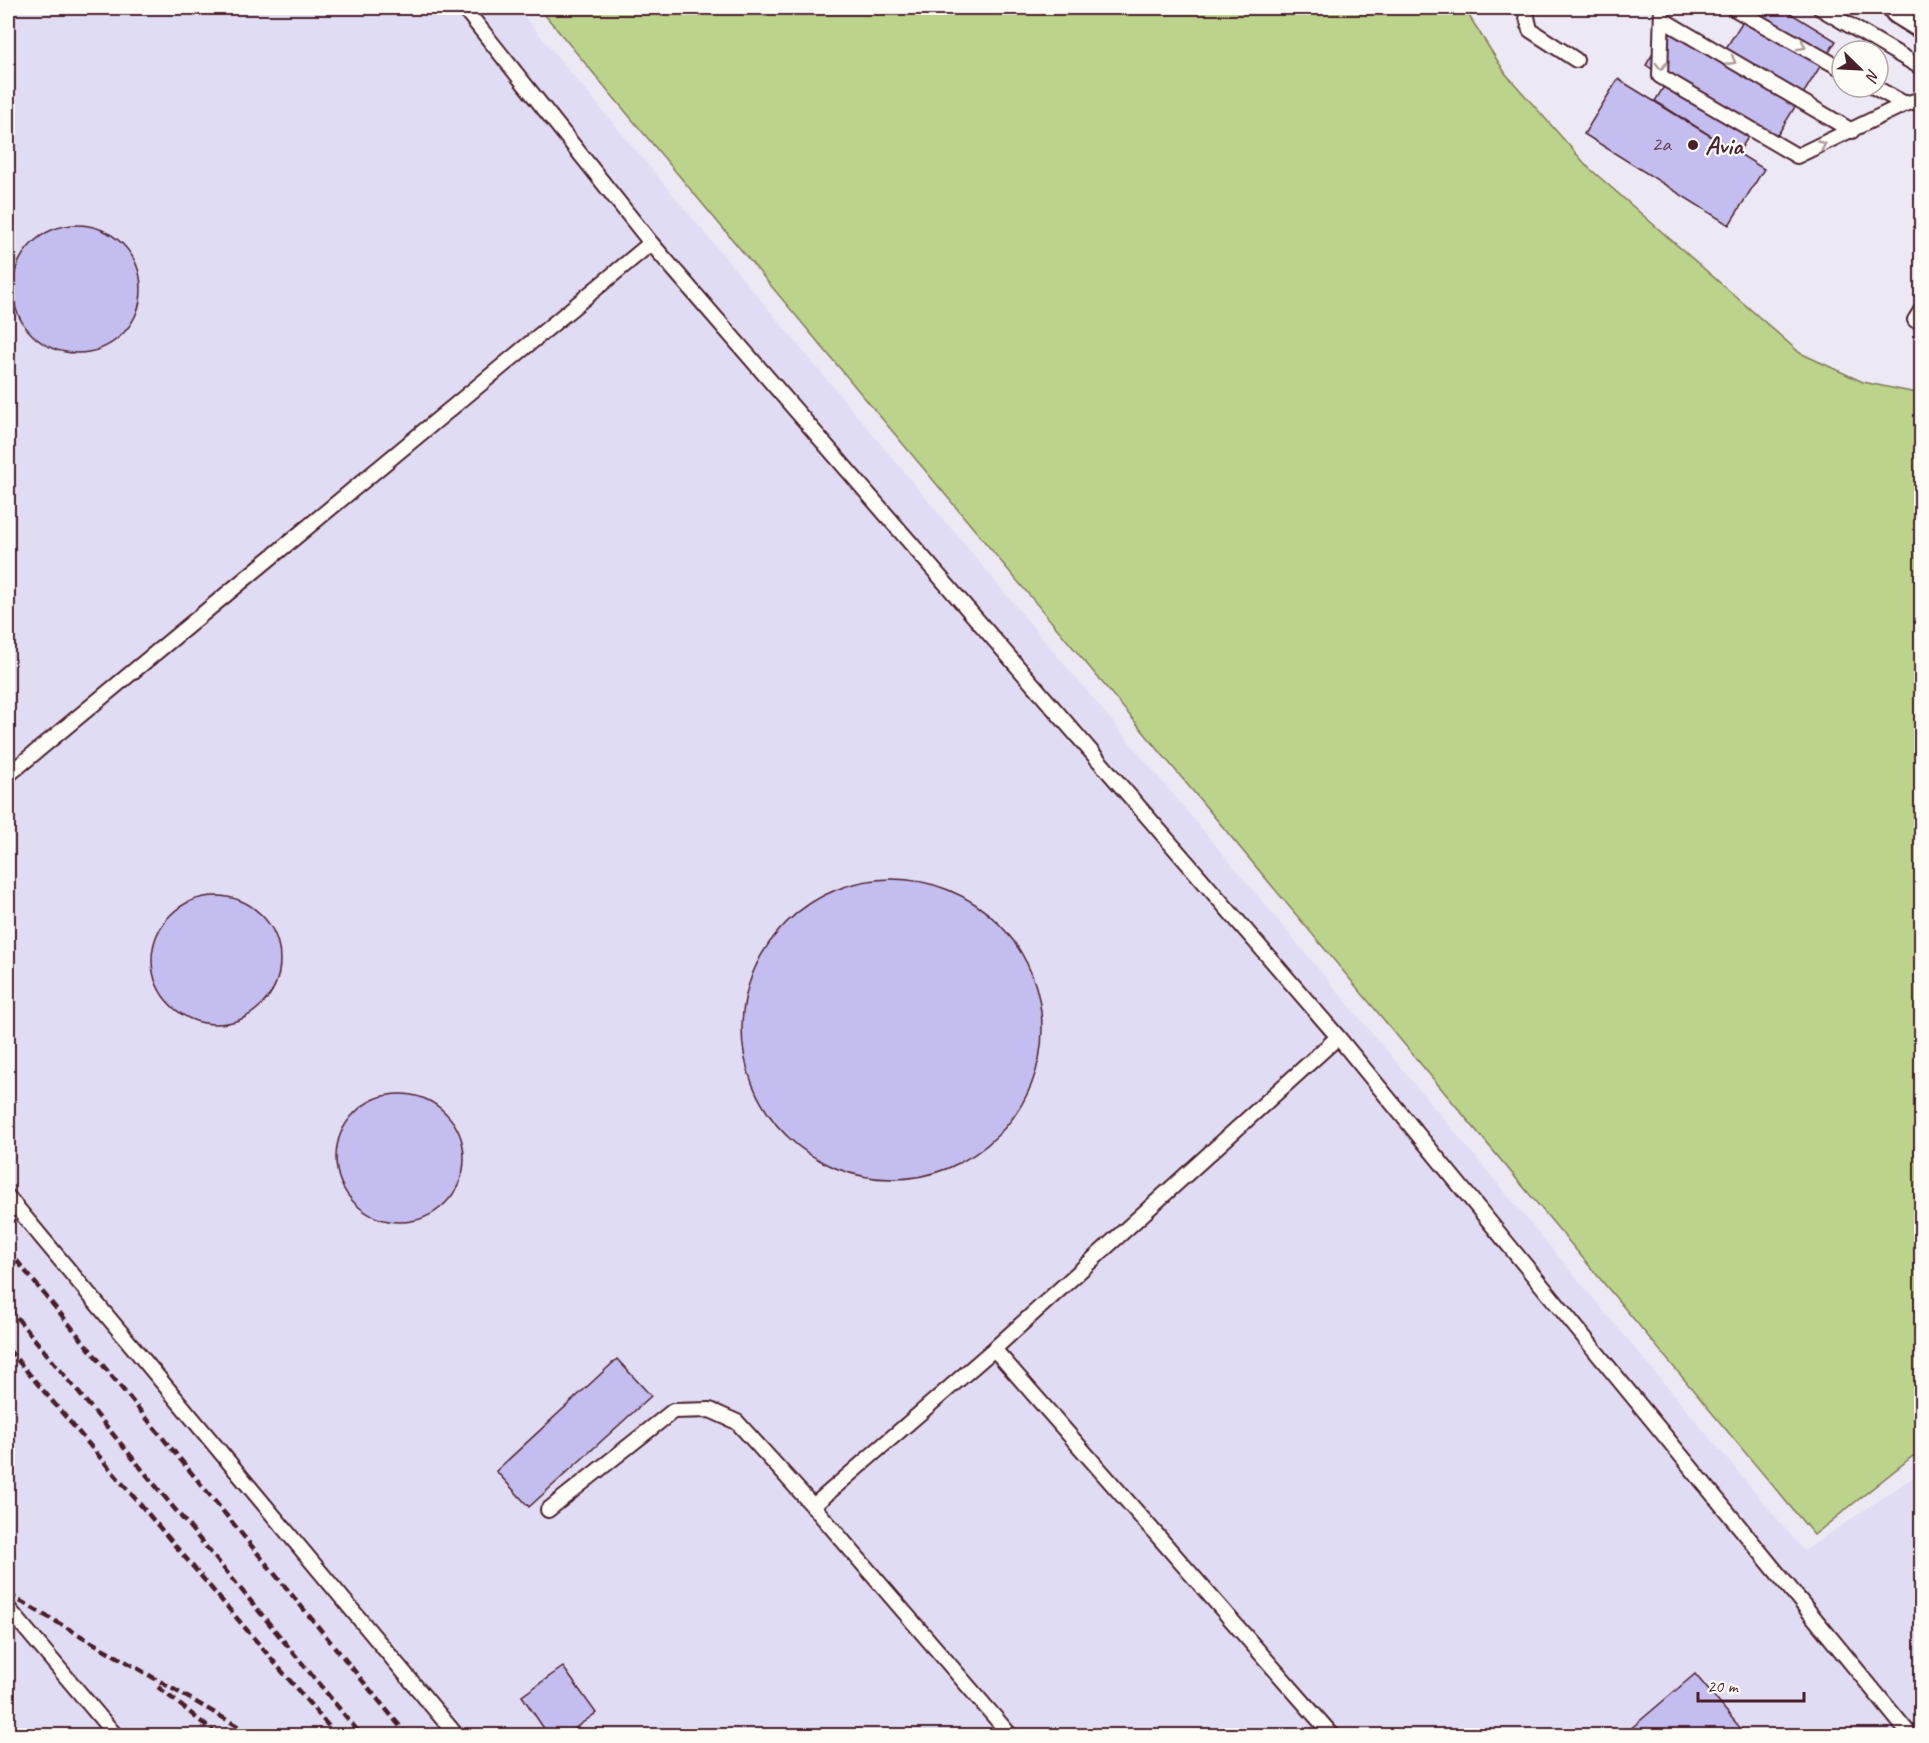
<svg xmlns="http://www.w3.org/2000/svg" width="1929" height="1743" viewBox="0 0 1929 1743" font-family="Caveat,sans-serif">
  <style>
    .built { fill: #e0dcf3 }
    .green { fill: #bbd38a; stroke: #82795a; stroke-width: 1.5 }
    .building { fill: #c4bdef; stroke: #4a1f2b; stroke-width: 1.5 }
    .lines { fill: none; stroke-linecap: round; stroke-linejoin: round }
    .service-casing { stroke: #4a1f2b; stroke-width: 18 }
    .secondary-casing { stroke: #4a1f2b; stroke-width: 38 }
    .service { stroke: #fdfcf7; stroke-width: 14 }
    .secondary { stroke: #fdfcf7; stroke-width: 33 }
    .rail { stroke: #4a1f2b; stroke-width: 4.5; stroke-dasharray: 9 4.5; stroke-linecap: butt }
    .oneway { stroke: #ac999b }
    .poi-dot { fill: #4a1f2b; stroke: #fdfcf7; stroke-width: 2 }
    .labels { text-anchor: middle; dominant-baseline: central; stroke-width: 4.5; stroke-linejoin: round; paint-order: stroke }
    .number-label { font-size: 22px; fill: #68465c }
    .poi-label { font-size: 26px; font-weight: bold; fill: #4a1f2b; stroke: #fdfcf7; text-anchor: start }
  </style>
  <rect width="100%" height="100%" fill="#ece9f5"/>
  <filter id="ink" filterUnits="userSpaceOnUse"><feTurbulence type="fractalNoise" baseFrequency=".0167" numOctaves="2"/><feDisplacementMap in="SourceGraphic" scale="12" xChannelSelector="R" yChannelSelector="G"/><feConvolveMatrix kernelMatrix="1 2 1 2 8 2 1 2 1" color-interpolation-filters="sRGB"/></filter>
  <g filter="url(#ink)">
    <path class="built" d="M8,8H517L1804,1551L1915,1476L1921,1479V1735L8,1736Z"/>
    <path class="green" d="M539,8H1464L1506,74L1588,167L1800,353L1863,382L1916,393L1921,392V1460L1913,1456L1814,1535Z"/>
    <path class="building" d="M1751,8H1782L1836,41L1772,144L1752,131L1738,153L1655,101L1668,80L1646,65L1670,25L1721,56Z
      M1618,79L1764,169L1729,225L1584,134Z
      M13 289a64 64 0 1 1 128 0a64 64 0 1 1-128 0Z
      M742 1029a150 150 0 1 1 300 0a150 150 0 1 1-300 0Z
      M152 960a64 64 0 1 1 128 0a64 64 0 1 1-128 0Z
      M336 1158a64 64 0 1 1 128 0a64 64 0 1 1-128 0Z
      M617,1359L651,1396L529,1507L496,1471Z
      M563,1667L596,1713L564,1736H549L522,1696Z
      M1695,1674L1747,1736H1622Z"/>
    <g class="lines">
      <defs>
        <path id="service" d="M464,8L651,243L1338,1037L1911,1736
          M1525,8L1530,30L1576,60
          M1662,8L1660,76L1797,156L1905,104
          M1733,8L1842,69
          M1820,8L1922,68
          M1663,20L1852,131
          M1874,87L1905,104L1922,99
          M1915,320L1922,309
          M8,775L651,243
          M8,1197L457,1736
          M994,1349L1333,1736
          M548,1510L673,1411L710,1410L737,1422L813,1506
          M8,1608L116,1736
          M1011,1736L813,1506L994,1349L1338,1037"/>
        <path id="secondary" d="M1901,8L1922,21"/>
      </defs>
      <use href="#service" class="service-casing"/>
      <use href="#secondary" class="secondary-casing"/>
      <use href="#service" class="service"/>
      <use href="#secondary" class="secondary"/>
      <path class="rail" d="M8,1250L408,1736
        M8,1307L362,1736
        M8,1349L337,1736
        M8,1594L255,1736
        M158,1687L219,1736"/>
    </g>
    <defs><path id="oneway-chevron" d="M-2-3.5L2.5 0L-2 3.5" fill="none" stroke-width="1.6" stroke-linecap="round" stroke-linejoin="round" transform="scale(1.5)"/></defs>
    <g class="oneway">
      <use href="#oneway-chevron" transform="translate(1802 46) rotate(29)"/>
      <use href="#oneway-chevron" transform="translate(1732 61) rotate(30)"/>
      <use href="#oneway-chevron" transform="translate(1661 66) rotate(91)"/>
      <use href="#oneway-chevron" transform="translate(1822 145) rotate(-24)"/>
    </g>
  </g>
  <circle class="poi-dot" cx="1693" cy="145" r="6"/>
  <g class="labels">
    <g class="number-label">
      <text x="1661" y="144">2a</text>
    </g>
    <g class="poi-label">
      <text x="1705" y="145">Avia</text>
    </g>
  </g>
  <rect width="1929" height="1743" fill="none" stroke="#fdfcf7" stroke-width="30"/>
  <rect x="15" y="15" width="1899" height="1713" fill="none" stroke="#4a1f2b" stroke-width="2" filter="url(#ink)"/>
  <g transform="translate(1860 69) rotate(114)"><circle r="28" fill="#fdfcf7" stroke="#b5a4a5" stroke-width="1.5"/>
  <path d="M0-4.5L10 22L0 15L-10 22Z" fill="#4a1f2b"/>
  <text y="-9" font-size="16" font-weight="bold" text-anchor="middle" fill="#4a1f2b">N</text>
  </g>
  <path d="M1698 1692v9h106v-9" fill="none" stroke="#4a1f2b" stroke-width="3"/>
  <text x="1707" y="1692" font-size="18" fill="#4a1f2b" stroke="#fdfcf7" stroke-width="4.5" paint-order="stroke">20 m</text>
</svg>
